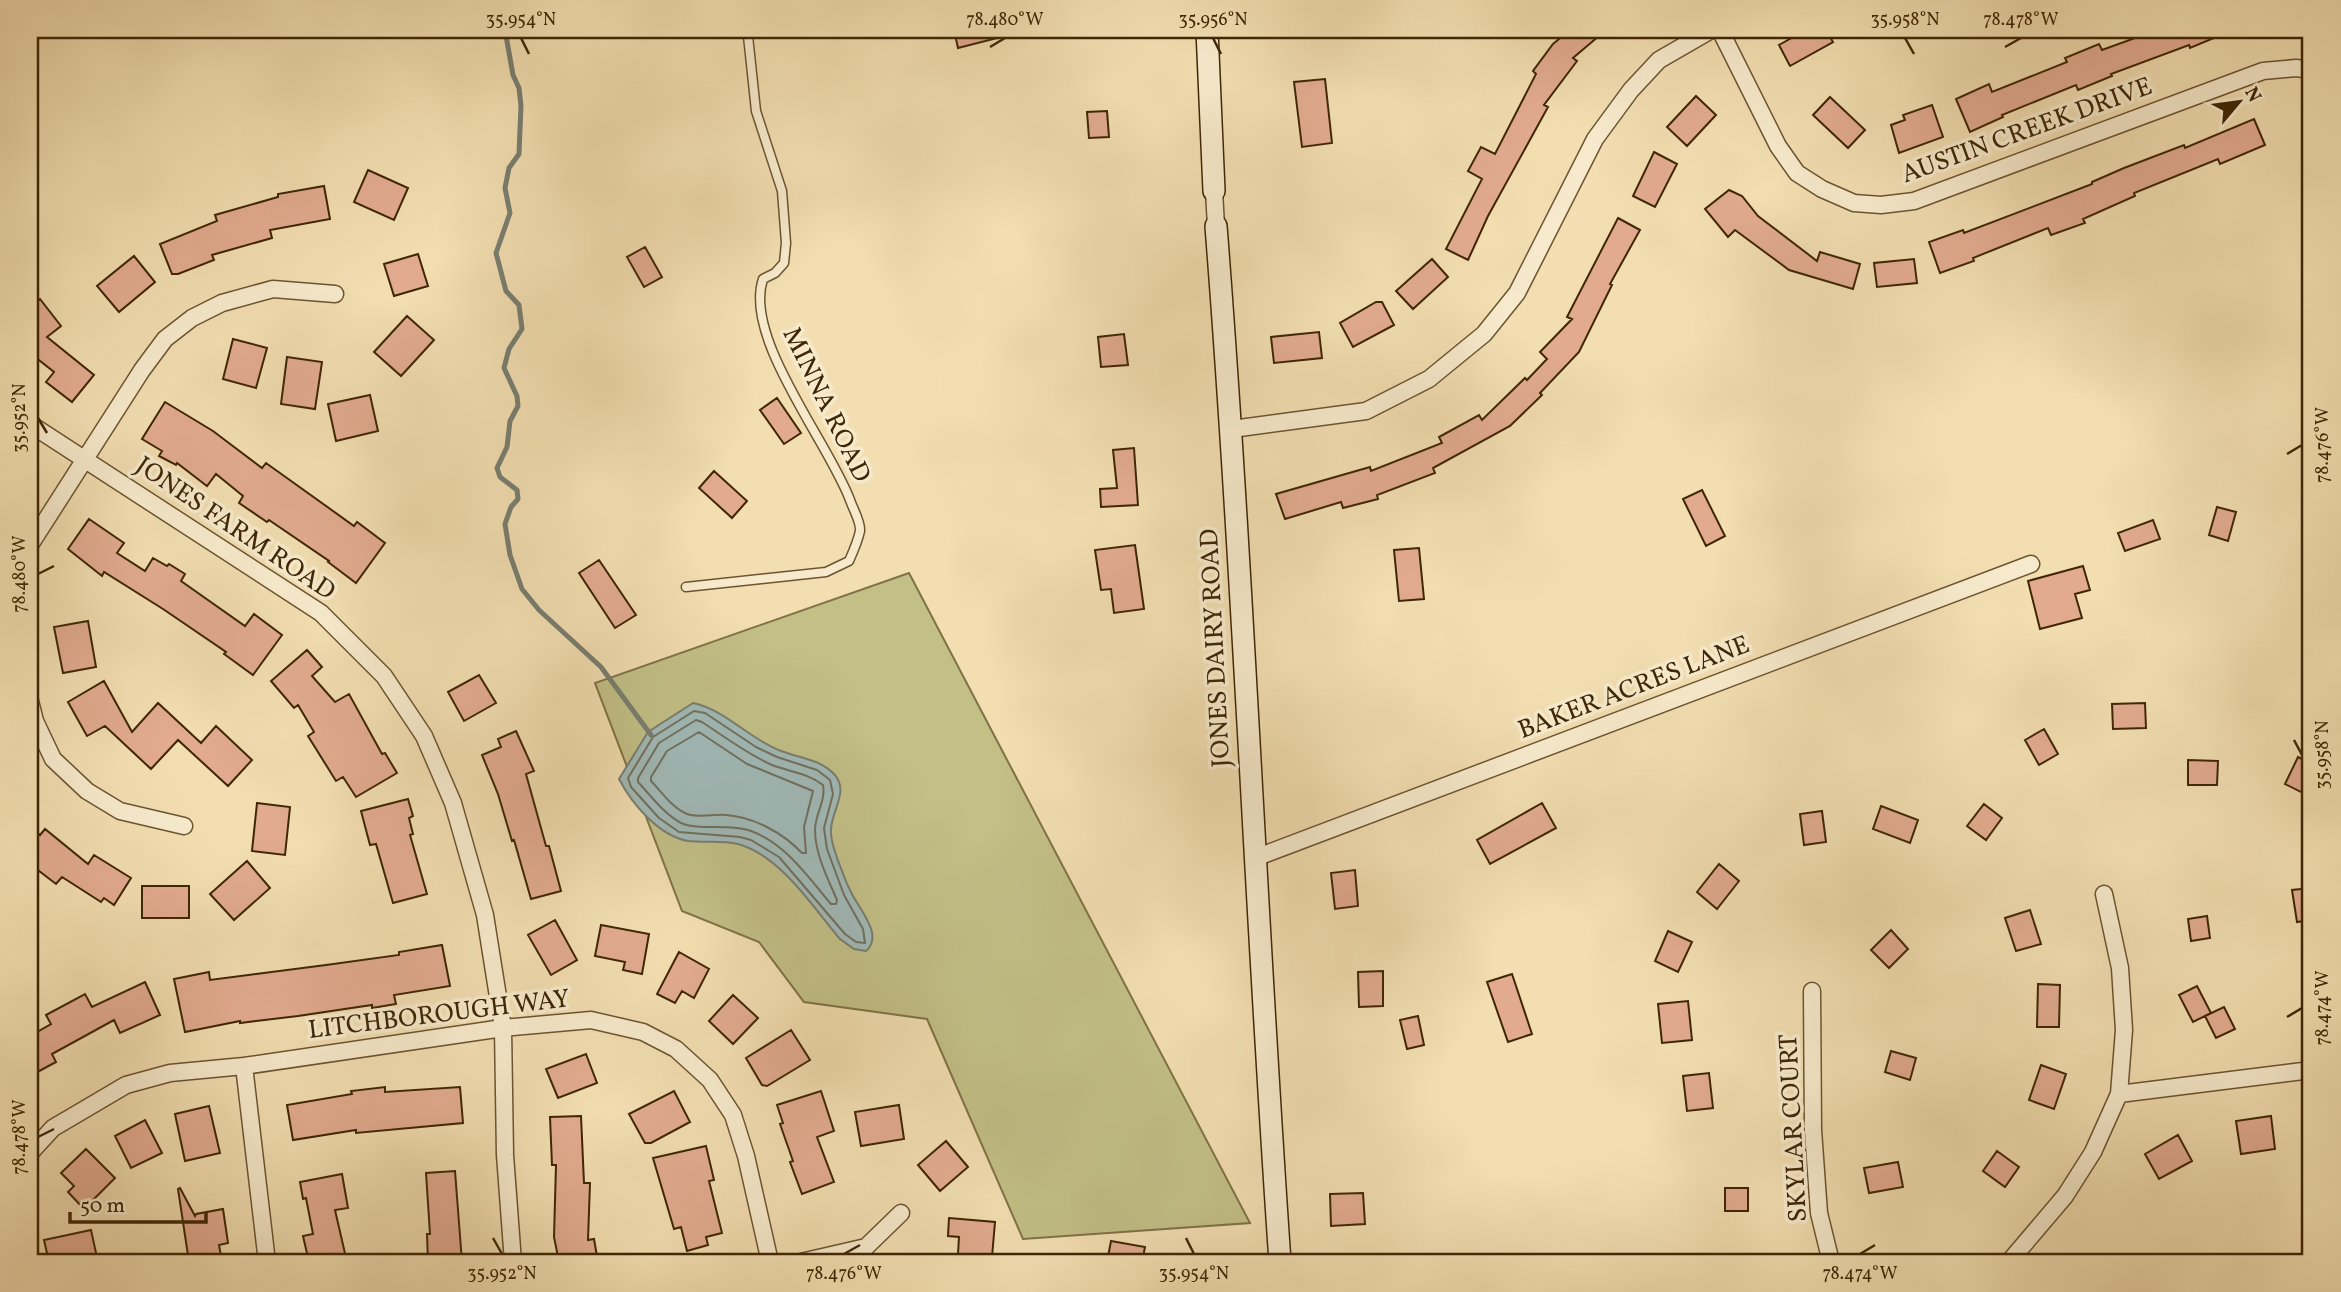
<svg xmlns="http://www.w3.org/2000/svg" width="2341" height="1292" viewBox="0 0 2341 1292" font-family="Vollkorn,serif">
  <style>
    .green { fill: #c2bf87; stroke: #807246; stroke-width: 2 }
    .water { fill: #a0b9b7; stroke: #797e70; stroke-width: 2 }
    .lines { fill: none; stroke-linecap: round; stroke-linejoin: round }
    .shore { stroke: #70705e; stroke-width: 2 }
    .stream { stroke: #797e70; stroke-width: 5 }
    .building { fill: #e2ab90; stroke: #3f2605; stroke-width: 2 }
    .lane-casing { stroke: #6c5430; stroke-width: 11 }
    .street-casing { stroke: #6c5430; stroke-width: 19 }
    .secondary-casing { stroke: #3f2605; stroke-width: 24 }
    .lane { stroke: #f7eacc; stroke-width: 8 }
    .street { stroke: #f7eacc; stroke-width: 16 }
    .secondary { stroke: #f7eacc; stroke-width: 21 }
    .ticks { fill: none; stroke: #3f2605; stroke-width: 2.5 }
    .labels { text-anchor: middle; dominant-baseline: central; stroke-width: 7; stroke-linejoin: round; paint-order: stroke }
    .street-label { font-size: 26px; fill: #3f2605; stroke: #f7eacc }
    .neatline { fill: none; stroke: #3f2605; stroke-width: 2.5 }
    .ticks-label { font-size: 18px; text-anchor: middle; fill: #3f2605 }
  </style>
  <rect width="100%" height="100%" fill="#f2deb1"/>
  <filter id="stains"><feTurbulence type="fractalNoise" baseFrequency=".00286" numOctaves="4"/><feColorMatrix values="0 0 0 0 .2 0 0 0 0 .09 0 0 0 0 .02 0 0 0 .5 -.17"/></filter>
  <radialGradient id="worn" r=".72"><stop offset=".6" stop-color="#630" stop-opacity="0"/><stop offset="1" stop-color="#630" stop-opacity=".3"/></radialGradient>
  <path class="green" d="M909,573L1250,1223L1023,1239L927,1019L804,1002L759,942L682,911L595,683Z"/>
  <path class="water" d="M693,703C726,710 749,739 781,751C799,758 820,759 834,774C850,791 831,811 831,830C830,840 835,851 838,861C842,870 845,881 850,890C857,907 885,935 866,951L854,949L840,939C812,906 781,856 738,844C721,840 705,843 688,841C659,836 632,804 619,779L648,732Z"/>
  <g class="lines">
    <path class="shore" d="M694,711L705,713L756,747L777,757L817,770L830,780L833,794L824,828L827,849L844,895L863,929L865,943L856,942L845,934L779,857L751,840L740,837L679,832L659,818L631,787L628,778L653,737Z
      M696,720L702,722C725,737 747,754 772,765C790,772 808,773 823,785C826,801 815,814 815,830C815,854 828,879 837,900L836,904H831C808,877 786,844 751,831C729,823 699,831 681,823C664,814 651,796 638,782V778L659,743Z
      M699,732L747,764L813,791L804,827L806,853H802C783,833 754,817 726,815C714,814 698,818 687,814C672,808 662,792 651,781V777L667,751Z"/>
    <path class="stream" d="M505,30L513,75L519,88L521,106L519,154L509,168L505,188L510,213L496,253L506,291L519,305L522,329L509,349L504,368L517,396L518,406L510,421L507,447L497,468L500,477L517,490L518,499L511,507L505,524L510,555L522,589L539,610L601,667L651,735"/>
  </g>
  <path class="building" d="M954,30H1009V35L958,48Z
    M1570,30H1606L1573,58L1577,61L1544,105L1548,107L1488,216L1468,260L1446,249L1482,179L1468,171L1481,147L1495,154L1536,74L1533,71L1553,44Z
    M1806,30H1826L1833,42L1790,66L1779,45Z
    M2157,30H2233L2190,48L2189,45L2111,74L2112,76L2078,90L2076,85L2002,115L2003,117L1970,132L1956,99L1989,84L1992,92L2067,62L2065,58L2099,44L2102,50Z
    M1325,79L1332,143L1302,147L1294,82Z
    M1696,96L1716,115L1687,146L1667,127Z
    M1830,97L1865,130L1848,148L1813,115Z
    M1932,105L1943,137L1899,153L1891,125L1905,120L1903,115Z
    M1107,111L1109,137L1089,138L1087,112Z
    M2254,119L2265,145L2220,164L2218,159L2134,193L2135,196L2083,219L2085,223L2051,235L2048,228L1973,258L1974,261L1940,273L1929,242L1963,230L1964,233L2092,184V182L2124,168L2184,145L2185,148Z
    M1654,152L1677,164L1655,207L1633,196Z
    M368,170L408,188L394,220L354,202Z
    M324,186L330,219L270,230L272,238L212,255L214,260L178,274H172L160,244L217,221L215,215L278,197V194Z
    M1729,190L1742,196L1758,216L1817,261L1820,252L1860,264L1853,289L1789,270L1735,230L1728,237L1705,209Z
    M1618,218L1640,230L1610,284L1612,285L1579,352L1540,393L1542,395L1510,426L1433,468L1435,473L1377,495L1378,499L1343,508L1341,502L1285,519L1276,494L1370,467L1371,471L1442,443L1439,437L1479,415L1482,420L1525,378L1527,380L1547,359L1540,352L1572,319L1567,317Z
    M645,247L662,277L644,287L627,257Z
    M418,254L428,286L394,296L384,264Z
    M134,256L155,282L119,312L97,286Z
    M1432,259L1448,277L1413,309L1396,291Z
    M1914,259L1917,283L1877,287L1874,263Z
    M40,299L61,326L47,337L94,375L72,402L46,382L54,372L30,353V306Z
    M1376,302H1382L1394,325L1353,347L1340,323Z
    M407,316L434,340L401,376L374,352Z
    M1319,332L1322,358L1274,363L1271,337Z
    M1124,334L1128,365L1101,367L1098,337Z
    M233,339L267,348L256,388L223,379Z
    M287,357L322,362L315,409L281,404Z
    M370,395L378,431L336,441L328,404Z
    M777,398L801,433L784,444L760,410Z
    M165,402L213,431L262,468L266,463L354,526L357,522L385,543L356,583L328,562L329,561L269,520L267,522L239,503L243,496L216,474L207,486L177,463L176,465L159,456L162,451L142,439Z
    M1134,448L1138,505L1101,507L1100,489L1117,488L1113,450Z
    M714,471L747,501L732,518L699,488Z
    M1702,490L1725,536L1706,546L1683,499Z
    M2217,507L2236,512L2228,541L2209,535Z
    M89,519L124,543L117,553L145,571L153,558L167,566L169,564L185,574L181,581L245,626L254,614L282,635L253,675L224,654L226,652L163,609L104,572L102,576L68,549Z
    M2153,520L2160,539L2125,551L2118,533Z
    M1135,545L1144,609L1114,613L1111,589L1101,590L1095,550Z
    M1419,548L1424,599L1399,601L1394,550Z
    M599,560L636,615L615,628L579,573Z
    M2083,566L2090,590L2075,594L2082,618L2040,629L2028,581Z
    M88,621L96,667L63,673L54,627Z
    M307,650L322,667L312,676L335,702L349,694L382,754L385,753L397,773L356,797L343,777L336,781L308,736L314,732L298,705L294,708L271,681Z
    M479,675L496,703L464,721L448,692Z
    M104,681L132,732L158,703L201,743L216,726L252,760L228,786L178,740L151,769L105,726L87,736L68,702Z
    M2145,703L2146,728L2113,729L2112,704Z
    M2044,729L2058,754L2039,765L2025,740Z
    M516,731L534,771L526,774L546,846H549L561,891L531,899L514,840L512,841L498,794L482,755L501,747L498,739Z
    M2298,757L2311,764V797L2285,784Z
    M2188,760L2218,761L2217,785H2188Z
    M408,799L413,816L409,818L413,834L410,835L427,894L393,903L376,844L370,845L361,811Z
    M257,803L290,807L285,855L252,851Z
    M1542,803L1556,828L1490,864L1477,840Z
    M1984,804L2002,818L1986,840L1967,826Z
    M1881,806L1918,820L1910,843L1873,829Z
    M1822,811L1826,842L1804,845L1800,814Z
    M30,827L40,835L45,829L88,864L94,855L131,878L114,905L104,898L101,902L62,877L56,884L30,864Z
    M247,861L270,888L234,920L210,894Z
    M1719,864L1739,881L1717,909L1697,892Z
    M1355,870L1358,906L1335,909L1331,873Z
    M142,886H189V918H142Z
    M2311,888V920L2297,922L2292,890Z
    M2030,910L2041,944L2016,951L2005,918Z
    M2207,916L2210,938L2191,941L2188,919Z
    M555,920L577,960L551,975L528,935Z
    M601,925L649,934L642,974L623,970L625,962L595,956Z
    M1891,930L1908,949L1889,968L1871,950Z
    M1668,931L1692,942L1678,972L1655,961Z
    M442,945L450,986L394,995L396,1004L372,1008V1005L298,1016L240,1023V1021L185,1032L174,979L209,972L210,980L326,965L399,955V952Z
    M679,952L709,969L694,998L682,991L675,1003L657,994Z
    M1383,971V1006L1359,1007L1358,972Z
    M1512,974L1532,1034L1508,1042L1487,982Z
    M145,982L160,1015L120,1033L114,1020L52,1054L56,1062L30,1076V1036L51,1024L46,1015L85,994L92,1007Z
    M2038,984L2060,985L2059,1027H2037Z
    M2197,986L2211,1013L2193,1022L2179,995Z
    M733,995L758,1018L733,1044L709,1021Z
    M1688,1001L1692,1040L1662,1043L1658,1004Z
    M2224,1007L2235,1029L2216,1038L2205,1016Z
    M1418,1016L1424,1045L1407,1049L1400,1020Z
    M791,1030L810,1060L767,1086L762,1085L746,1058Z
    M1891,1051L1916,1058L1910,1080L1885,1072Z
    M586,1054L597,1083L558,1098L546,1069Z
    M2041,1065L2066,1074L2054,1109L2029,1100Z
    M1709,1073L1713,1108L1687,1111L1683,1076Z
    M385,1087V1092L460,1087L463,1123L356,1133V1130L293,1140L287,1105L352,1094L351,1091Z
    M674,1091L690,1122L651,1143H645L629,1114Z
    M821,1091L834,1131L817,1137L834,1182L802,1194L790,1162L793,1161L780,1124L783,1123L777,1105Z
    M899,1105L904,1139L861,1146L855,1112Z
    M209,1106L220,1153L185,1161L175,1114Z
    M581,1116L584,1183H590L588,1240L594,1239L598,1262H559L554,1237L556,1165H552L550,1117Z
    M2271,1116L2275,1149L2241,1154L2236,1121Z
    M145,1120L162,1153L131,1168L115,1136Z
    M2178,1135L2192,1161L2159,1179L2145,1154Z
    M946,1141L968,1167L940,1191L918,1165Z
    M706,1146L714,1180L709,1181L722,1233L706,1237L708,1245L687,1251L681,1227L674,1229L653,1158Z
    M86,1149L115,1178L84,1209L68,1192L74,1186L61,1173Z
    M1997,1151L2019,1167L2005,1187L1983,1171Z
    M1898,1162L1903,1187L1869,1193L1864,1168Z
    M455,1171L462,1262H428L427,1234H430L426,1173Z
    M342,1174L348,1208L335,1210L347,1262H309L303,1236L313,1234L306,1198L303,1199L300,1182Z
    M180,1188L195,1216L196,1214L223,1209L228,1243L219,1245L222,1262H189L178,1189Z
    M1725,1188H1748V1211H1725Z
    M1363,1193L1365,1224L1331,1226L1330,1194Z
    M949,1218L995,1222L992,1257L958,1254L959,1237L948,1236Z
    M91,1230L98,1262H49L44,1240Z
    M1111,1241L1145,1247L1142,1262H1107Z"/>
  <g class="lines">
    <defs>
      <path id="lane" d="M686,587L826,572L849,561C853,552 858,541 860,531C861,522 853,509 850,500C829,443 743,338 763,279L775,273L784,263L786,243L782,191L756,111L748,36L750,30"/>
      <path id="street" d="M1720,30L1778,146L1797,173L1822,189L1854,203L1881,205L1914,201L2263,71L2296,68L2311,70
        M1214,191L1216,226
        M30,424L321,613L384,676L424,736L453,803L485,915L503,1028L505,1155L513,1262
        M1232,429L1366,411L1429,379L1484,334L1517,293L1595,139L1631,90L1659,60L1711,30
        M30,545L142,370L165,339L192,318L222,303L273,289L335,294
        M30,701L35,721L53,759L87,791L120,811L184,826
        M1255,858L2031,564
        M1812,991L1813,1130L1819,1213L1831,1262
        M244,1066L267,1262
        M2119,1094L2311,1070
        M30,1153L53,1128L126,1085L170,1073L244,1066L503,1028L591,1020L643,1032L676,1049L710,1080L733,1115L746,1156L770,1262
        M801,1262L866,1247L901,1213
        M2009,1262L2065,1196L2093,1152L2119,1094L2124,1030L2120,968L2104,894"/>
      <path id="secondary" d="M1207,30L1214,191
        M1216,226C1243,571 1256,917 1280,1262"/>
    </defs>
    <use href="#lane" class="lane-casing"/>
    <use href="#street" class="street-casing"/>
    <use href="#secondary" class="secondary-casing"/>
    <use href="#lane" class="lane"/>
    <use href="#street" class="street"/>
    <use href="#secondary" class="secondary"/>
  </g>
  <path class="ticks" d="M521,38L529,54M1213,38L1221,54M1905,38L1914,54M990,47L1005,38M2005,47L2021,38M38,418L47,433M2287,454L2302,445M38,574L54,566M2294,740L2302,755M2287,1017L2302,1008M38,1137L54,1129M493,1238L502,1254M1186,1238L1194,1254M844,1254L860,1245M1860,1254L1875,1245"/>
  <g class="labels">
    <g class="street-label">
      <text transform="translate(2027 131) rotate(-20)">AUSTIN CREEK DRIVE</text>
      <text transform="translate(826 405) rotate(64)">MINNA ROAD</text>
      <text transform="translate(235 529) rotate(34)">JONES FARM ROAD</text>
      <text transform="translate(1216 648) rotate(-93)">JONES DAIRY ROAD</text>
      <text transform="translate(1634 688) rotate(-21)">BAKER ACRES LANE</text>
      <text transform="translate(439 1015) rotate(-7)">LITCHBOROUGH WAY</text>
      <text transform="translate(1794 1128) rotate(-93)">SKYLAR COURT</text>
    </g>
  </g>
  <rect width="2341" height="1292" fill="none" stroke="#f2deb1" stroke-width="77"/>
  <g transform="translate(2239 102) rotate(61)" stroke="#f7eacc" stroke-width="5" paint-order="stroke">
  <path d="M0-5L12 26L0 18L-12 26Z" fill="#3f2605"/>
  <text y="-10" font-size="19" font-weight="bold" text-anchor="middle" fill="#3f2605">N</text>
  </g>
  <path d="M70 1212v10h136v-10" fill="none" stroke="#3f2605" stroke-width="3.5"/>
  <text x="80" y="1212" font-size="21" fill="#3f2605" stroke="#f7eacc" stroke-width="5" paint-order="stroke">50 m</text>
  <rect x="38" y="38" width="2264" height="1216" class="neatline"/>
  <g class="ticks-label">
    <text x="521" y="25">35.954°N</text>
    <text x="1005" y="25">78.480°W</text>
    <text x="1213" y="25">35.956°N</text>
    <text x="1905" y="25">35.958°N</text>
    <text x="2021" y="25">78.478°W</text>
    <text transform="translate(19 418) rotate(-90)" y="6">35.952°N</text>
    <text transform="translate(2322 445) rotate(-90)" y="6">78.476°W</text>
    <text transform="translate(19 574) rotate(-90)" y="6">78.480°W</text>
    <text transform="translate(2322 755) rotate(-90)" y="6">35.958°N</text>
    <text transform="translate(2322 1008) rotate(-90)" y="6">78.474°W</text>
    <text transform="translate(19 1137) rotate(-90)" y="6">78.478°W</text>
    <text x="502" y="1279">35.952°N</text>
    <text x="844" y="1279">78.476°W</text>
    <text x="1194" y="1279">35.954°N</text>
    <text x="1860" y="1279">78.474°W</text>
  </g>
  <rect width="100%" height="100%" filter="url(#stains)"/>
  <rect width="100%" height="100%" fill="url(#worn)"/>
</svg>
